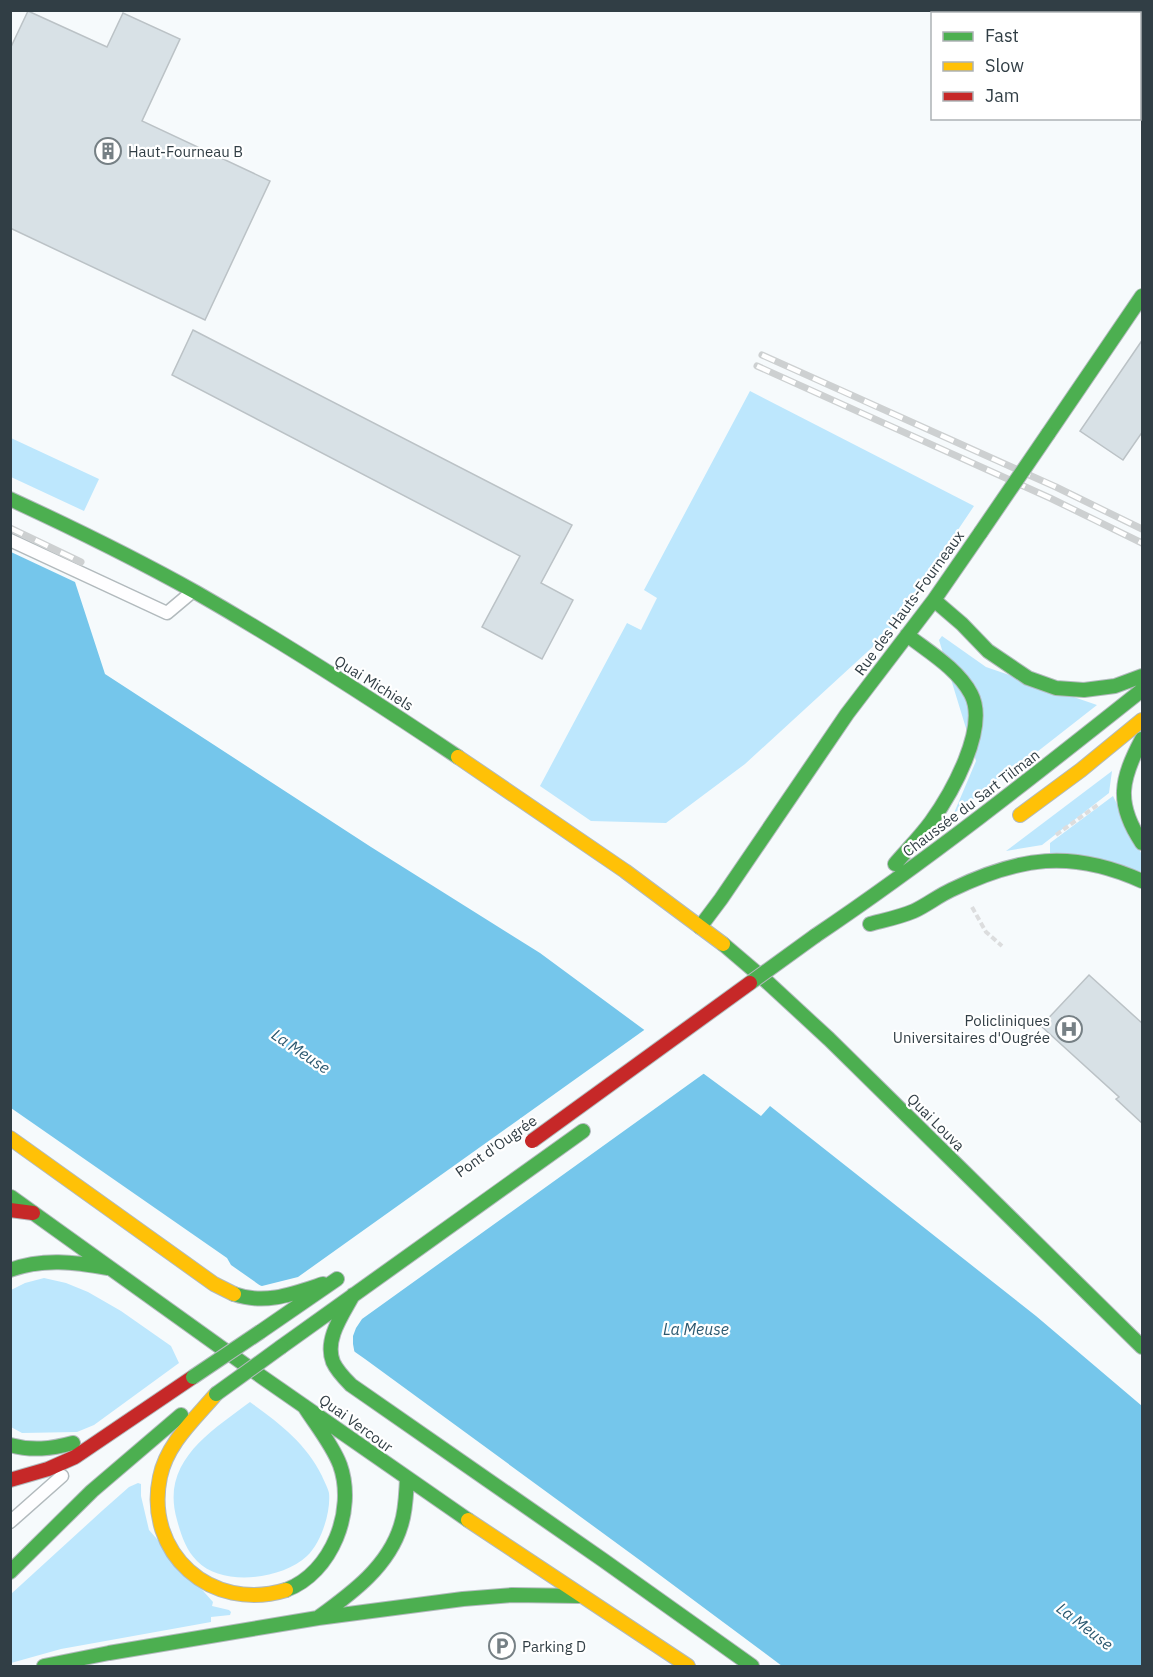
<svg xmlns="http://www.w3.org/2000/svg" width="1153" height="1677" viewBox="0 0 1153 1677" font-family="'IBM Plex Sans',sans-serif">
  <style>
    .green { fill: #bde7fd }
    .water { fill: #75c6eb }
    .pier { fill: #f6fafc }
    .building { fill: #d8e1e6; stroke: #bbc2c6; stroke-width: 1.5 }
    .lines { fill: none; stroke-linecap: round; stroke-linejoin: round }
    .lane-casing { stroke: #b2babd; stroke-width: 15 }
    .fast-casing { stroke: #b2babd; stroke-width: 16 }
    .slow-casing { stroke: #b2babd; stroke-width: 16 }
    .jam-casing { stroke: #b2babd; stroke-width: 16 }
    .path { stroke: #dcddde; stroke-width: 4; stroke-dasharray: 6 3; stroke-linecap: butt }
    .lane { stroke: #fefeff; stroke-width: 12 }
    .fast { stroke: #4caf50; stroke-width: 14 }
    .slow { stroke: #ffc107; stroke-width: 14 }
    .jam { stroke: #c62828; stroke-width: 14 }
    .rail-casing { stroke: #cdd0d1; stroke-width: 7 }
    .rail { stroke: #fff; stroke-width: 4.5; stroke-dasharray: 14; stroke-linecap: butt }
    .fast-bridge-casing { stroke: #b2babd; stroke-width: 16; stroke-linecap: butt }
    .jam-bridge-casing { stroke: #b2babd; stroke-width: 16; stroke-linecap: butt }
    .fast-bridge { stroke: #4caf50; stroke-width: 14 }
    .jam-bridge { stroke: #c62828; stroke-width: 14 }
    .labels { text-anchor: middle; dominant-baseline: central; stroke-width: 4.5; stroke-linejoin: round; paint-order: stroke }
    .poi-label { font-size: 15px; fill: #313e45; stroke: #fff; text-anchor: start }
    .street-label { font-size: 15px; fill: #313e45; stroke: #fff }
    .water-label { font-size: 16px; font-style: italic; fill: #2c5970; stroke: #fff }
  </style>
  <rect width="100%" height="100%" fill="#f6fafc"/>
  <path class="green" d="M750,391L974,506L890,631L745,764L666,823L591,821L540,786L627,623L641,630L657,598L644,590Z
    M11,438L99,479L84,511L11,477Z
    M942,636L986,667L1097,705L1028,759L954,813L976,761L939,640Z
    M1112,771L1109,793L1042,845L1006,851Z
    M1113,796L1142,855V872L1050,853V843Z
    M44,1278L66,1283L88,1292L121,1311L171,1346L179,1363L94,1425L77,1432L22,1433L11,1427V1290L25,1283Z
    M250,1402C279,1423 306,1443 322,1476C324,1481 328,1488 329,1493C331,1512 321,1543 307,1556C281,1580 222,1587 197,1561C186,1550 181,1535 177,1520C160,1462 210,1432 250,1402Z
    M138,1483L141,1484V1496L149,1530L213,1602L212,1606L229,1610L231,1612L230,1615L211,1617V1622L61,1649L11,1663V1594L103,1510L129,1487Z"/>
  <path class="water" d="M11,552L75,582L105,674L371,847L540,953L761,1116L770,1106L1036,1316L1142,1406V1666H782L641,1561L365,1359L231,1265L227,1258L11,1108Z"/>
  <path class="pier" d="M647,1028L706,1072L362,1319L356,1328L353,1336V1344L355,1355L253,1284L262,1286L298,1277Z"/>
  <path class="building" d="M28,11L107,47L123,13L180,39L142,121L270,181L205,320L10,228V49Z
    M193,330L572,525L541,583L573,600L542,659L482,627L520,556L172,375Z
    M1143,339V431L1123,460L1080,431Z
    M1089,975L1143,1024V1124L1116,1099L1119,1097L1041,1026Z"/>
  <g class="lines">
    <defs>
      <path id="lane" d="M10,540L167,613L192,592
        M10,1522L62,1476"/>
      <path id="fast" d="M1048,434L1142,296
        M10,499C73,528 136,559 197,593C286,644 373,700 458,757
        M934,600L981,532
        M934,600L962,624L988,651L1028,678L1056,688L1084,690L1115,686L1142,676
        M1142,739C1121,779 1115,803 1142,843
        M895,864C907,850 920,837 931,822C951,794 989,728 971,694C958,669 929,652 907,635
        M870,924C885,920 900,917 914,911C927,905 938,896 951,890C1019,857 1071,849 1142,881
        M700,927L721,899L847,714L934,600
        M815,936C928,860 1035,775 1142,690
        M723,944L764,979L829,1039L1142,1347
        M11,1197L262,1377L468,1520
        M10,1270C43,1258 74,1262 108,1268
        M234,1294C265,1305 293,1294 323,1284
        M353,1295C343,1314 324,1339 333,1362C337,1371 344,1378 351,1385L603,1560L752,1666
        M260,1332L337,1279
        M281,1347L583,1131
        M10,1445C32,1451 51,1449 73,1443
        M10,1572L92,1491L181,1415
        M286,1590C332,1573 356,1510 340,1465C332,1444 316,1425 304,1406
        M319,1617C352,1593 389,1566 401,1525C406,1510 406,1494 407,1479
        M44,1666L109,1653L318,1618L463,1599L512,1595L579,1596"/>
      <path id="slow" d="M458,757L625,871L723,944
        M1020,815L1081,770L1142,720
        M10,1138L214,1284L234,1294
        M216,1394C195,1419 167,1443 160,1477C144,1553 211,1613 286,1590
        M468,1520L688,1666"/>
      <path id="jam" d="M10,1210L33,1213
        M10,1480L48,1469L75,1457L193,1377"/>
    </defs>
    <use href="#lane" class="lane-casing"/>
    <use href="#fast" class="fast-casing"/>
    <use href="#slow" class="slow-casing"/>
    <use href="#jam" class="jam-casing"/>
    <path class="path" d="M1056,835L1099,804
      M972,907L986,932L1002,946"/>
    <use href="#lane" class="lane"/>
    <use href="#fast" class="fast"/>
    <use href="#slow" class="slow"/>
    <use href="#jam" class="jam"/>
    <defs>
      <path id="rail" d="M762,355L1056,487L1142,529
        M757,366L1050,498L1142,543
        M10,528L81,562"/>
    </defs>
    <use href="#rail" class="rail-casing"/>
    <use href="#rail" class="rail"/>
    <defs>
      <path id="fast-bridge" d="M981,532L1048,434
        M750,983L815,936
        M193,1377L260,1332
        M216,1394L281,1347"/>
      <path id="jam-bridge" d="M532,1141L750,983"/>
    </defs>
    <use href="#fast-bridge" class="fast-bridge-casing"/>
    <use href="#jam-bridge" class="jam-bridge-casing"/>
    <use href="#fast-bridge" class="fast-bridge"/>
    <use href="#jam-bridge" class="jam-bridge"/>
  </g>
  <defs>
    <symbol id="building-ring" viewBox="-11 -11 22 22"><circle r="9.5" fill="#fff" stroke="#768085" stroke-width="1.5"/><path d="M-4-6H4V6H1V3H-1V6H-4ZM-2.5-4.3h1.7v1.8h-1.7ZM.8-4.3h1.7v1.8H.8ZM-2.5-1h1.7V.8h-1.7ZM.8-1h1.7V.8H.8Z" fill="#768085"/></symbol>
    <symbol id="hospital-ring" viewBox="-11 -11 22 22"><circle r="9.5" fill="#fff" stroke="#768085" stroke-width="1.5"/><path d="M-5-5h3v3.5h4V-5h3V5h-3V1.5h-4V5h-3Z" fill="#768085"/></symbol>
    <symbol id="parking-ring" viewBox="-11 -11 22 22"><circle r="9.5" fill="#fff" stroke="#768085" stroke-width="1.5"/><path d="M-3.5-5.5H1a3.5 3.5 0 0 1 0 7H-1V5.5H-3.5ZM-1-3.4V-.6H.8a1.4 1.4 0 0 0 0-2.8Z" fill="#768085"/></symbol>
  </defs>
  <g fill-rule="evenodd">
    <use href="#building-ring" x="93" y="136" width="30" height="30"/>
    <use href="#hospital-ring" x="1054" y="1014" width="30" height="30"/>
    <use href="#parking-ring" x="487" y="1631" width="30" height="30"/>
  </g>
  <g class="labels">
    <g class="poi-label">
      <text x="128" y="151">Haut-Fourneau B</text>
      <text x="1050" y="1020" text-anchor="end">Policliniques<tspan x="1050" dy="17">Universitaires d'Ougrée</tspan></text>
      <text x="522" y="1646">Parking D</text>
    </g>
    <g class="street-label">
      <text transform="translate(909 603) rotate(-54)">Rue des Hauts-Fourneaux</text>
      <text transform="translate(374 683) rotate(32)">Quai Michiels</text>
      <text transform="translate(971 803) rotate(-37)">Chaussée du Sart Tilman</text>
      <text transform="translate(936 1122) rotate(45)">Quai Louva</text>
      <text transform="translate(496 1146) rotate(-35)">Pont d'Ougrée</text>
      <text transform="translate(356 1423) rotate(36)">Quai Vercour</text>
    </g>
    <g class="water-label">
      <text transform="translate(301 1051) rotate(34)">La Meuse</text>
      <text x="696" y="1329">La Meuse</text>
      <text transform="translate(1085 1626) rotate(38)">La Meuse</text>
    </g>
  </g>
  <rect width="1153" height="1677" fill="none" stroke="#313e45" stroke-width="24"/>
  <rect x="931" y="12" width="210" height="108" fill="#ffffff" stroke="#adb2b5" stroke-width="1.5"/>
  <rect x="943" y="32" width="30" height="9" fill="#4caf50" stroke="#adb2b5" stroke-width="1.5"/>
  <text x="985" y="42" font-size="18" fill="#313e45">Fast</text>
  <rect x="943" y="62" width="30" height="9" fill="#ffc107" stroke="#adb2b5" stroke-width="1.5"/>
  <text x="985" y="72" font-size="18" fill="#313e45">Slow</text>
  <rect x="943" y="92" width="30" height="9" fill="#c62828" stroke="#adb2b5" stroke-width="1.5"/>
  <text x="985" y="102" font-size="18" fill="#313e45">Jam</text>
</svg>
